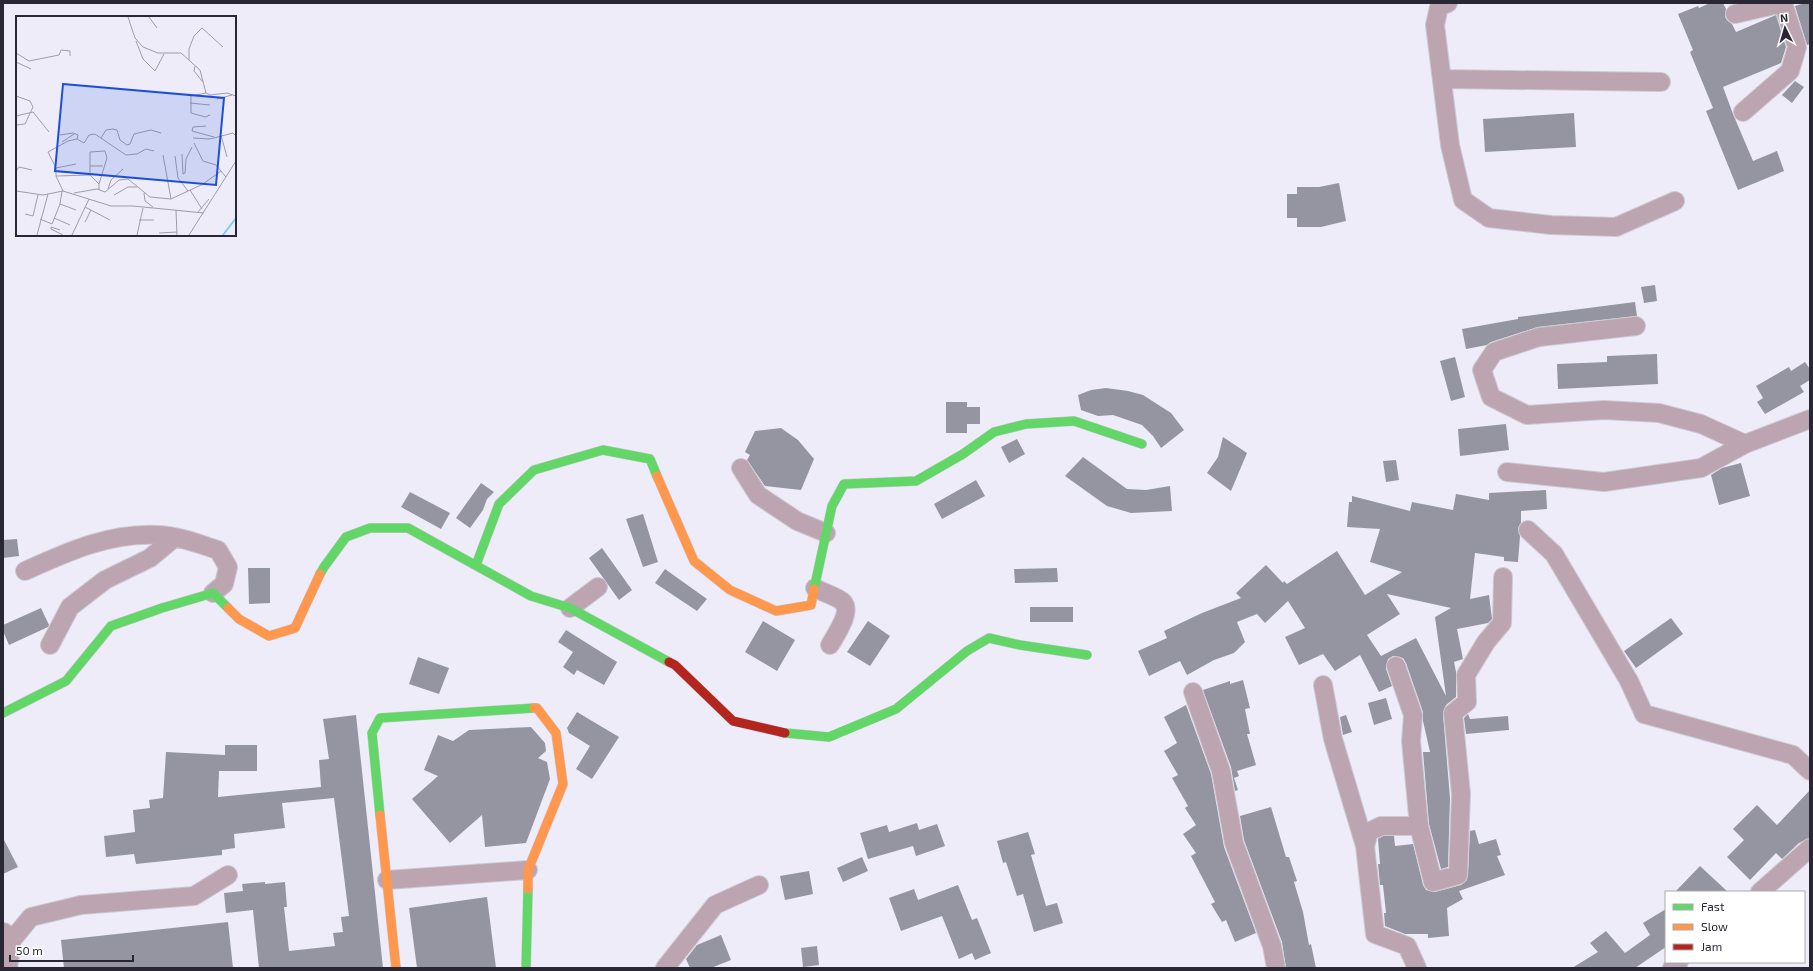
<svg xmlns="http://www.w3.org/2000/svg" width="1813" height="971" viewBox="0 0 1813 971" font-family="'Exo 2',sans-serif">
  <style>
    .building { fill: #9595a1; fill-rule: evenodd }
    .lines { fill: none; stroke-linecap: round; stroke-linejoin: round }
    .street-casing { stroke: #ccc9d4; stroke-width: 20 }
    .fast-casing { stroke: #ccc9d4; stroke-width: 10 }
    .slow-casing { stroke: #ccc9d4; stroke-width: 10 }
    .jam-casing { stroke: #ccc9d4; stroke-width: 10 }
    .street { stroke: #bca5b0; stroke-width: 18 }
    .fast { stroke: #63d668; stroke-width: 9 }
    .slow { stroke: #ff974d; stroke-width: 9 }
    .jam { stroke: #b3261e; stroke-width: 9 }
    .inset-river { fill: none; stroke: #7ccefb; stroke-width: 2 }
    .inset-road { fill: none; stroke: #a09daa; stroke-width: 1 }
    .view { fill: #1d4ed8; fill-opacity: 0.15; stroke: #1d4ed8; stroke-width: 2 }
    .inset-edge { fill: none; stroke: #2a2735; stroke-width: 2 }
  </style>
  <rect width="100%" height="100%" fill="#eeecf8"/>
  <path class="building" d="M1710,3H1723L1726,9L1725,17L1728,21L1732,24L1736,32L1776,15L1786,47L1781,63L1723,87L1733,114L1753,161L1777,151L1784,171L1738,190L1706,111L1713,108L1690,52L1693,50L1678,14L1698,6L1699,8Z
    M1805,3H1810V44L1807,45L1795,6Z
    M1795,81L1804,87L1792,103L1782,95Z
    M1574,113L1576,147L1485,152L1483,119Z
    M1339,183L1346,221L1321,227H1297V218H1287V194H1297V187H1319Z
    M1655,285L1657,301L1644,303L1641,287Z
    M1635,302L1637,316L1538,327L1491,342L1487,345L1466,349L1462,329L1518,319V317Z
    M1657,354L1658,384L1558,389L1557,364L1607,362V356Z
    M1455,357L1465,397L1451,401L1440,361Z
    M1805,362L1810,369V380L1800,386L1804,392L1765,414L1757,402L1763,398L1756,386L1789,367L1791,371Z
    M1106,388L1128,391L1143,395L1171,413L1184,430L1161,448L1153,436L1142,425L1113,415L1098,416L1081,410L1078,395L1091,390Z
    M946,402H967V407H980V424H967V433H946Z
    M1506,424L1509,450L1460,456L1458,429Z
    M781,428L798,440L814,459L801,490L765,486L747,460L750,455L745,452L755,431Z
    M1223,437L1247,453L1231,491L1207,473L1218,457Z
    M1017,439L1025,454L1009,463L1001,447Z
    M1083,457L1127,489L1146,490L1170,486L1172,511L1131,513L1107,506L1065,476Z
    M1396,460L1399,480L1386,482L1383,461Z
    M1741,463L1750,496L1719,505L1711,475L1722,468Z
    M976,480L985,496L942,519L934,504Z
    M481,483L494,492L487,499L483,510L470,528L456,518Z
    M1546,490L1547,509L1521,511V523L1518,528L1520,536L1518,562L1504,561V557L1475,553L1470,599L1489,595L1492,619L1488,623L1457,629L1463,659L1454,662L1456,672V697L1446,705L1443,714L1450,798L1448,867L1441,869L1429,824L1423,752H1430L1423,721V712L1406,663L1403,658L1393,656L1388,659L1386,669L1392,686L1379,692L1360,655L1335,671L1323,654L1299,665L1285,637L1305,628L1288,601L1265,623L1257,614L1237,622L1245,642L1234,653L1214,660L1187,675L1180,661L1149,676L1138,651L1167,638L1164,631L1202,613L1241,598L1236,593L1266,565L1283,583L1284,581L1287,584L1337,551L1365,595L1402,572L1370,562L1380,529L1347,527L1349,502H1352V496L1410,511L1412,502L1453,510L1456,494L1489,500V493ZM1387,594L1451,608L1435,617L1446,696L1416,638L1381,656L1367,635L1400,614Z
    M410,492L450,513L441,529L401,507Z
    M643,514L658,562L643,567L626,519Z
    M17,539L19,556L3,558V540Z
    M602,548L632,590L619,600L589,558Z
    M248,568H270V603L249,604Z
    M1057,568L1058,582L1015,583L1014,569Z
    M665,569L707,599L697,611L655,583Z
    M1030,607H1073V622H1030Z
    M41,608L49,625L48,627L9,645L3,631V625Z
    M1671,618L1683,634L1636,668L1624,651Z
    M763,621L795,640L777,671L745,652Z
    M868,621L890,636L870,666L847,652Z
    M566,630L617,662L604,685L577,670L574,675L563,667L573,652L558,642Z
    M418,657L449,668L439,694L409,684Z
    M1243,680L1250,708L1245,709L1250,734H1247L1256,765L1237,771L1239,776L1234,778L1238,790L1235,791L1231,767L1203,690L1230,681V684Z
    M1386,698L1392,719L1374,725L1368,703Z
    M1186,705L1211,774L1224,847L1256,933L1235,942L1226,920L1222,922L1211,904L1215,902L1191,856L1196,853L1183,834L1196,825L1185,808L1188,806L1172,778L1178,775L1164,751L1177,743L1164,717Z
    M577,712L619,737L592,779L576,769L590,746L569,733L567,728Z
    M1468,714L1470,719L1508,716L1509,730L1466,734L1464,718Z
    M356,715L383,968H259L253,910L226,913L224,893L243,891L242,884L265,882V884L285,882L287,907H284L289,951L335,946L333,933L343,932L341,917L349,916L334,798L282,803L285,828L234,834L235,848L222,850V855L136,864L134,854L106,857L104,836L135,832L133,810L150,808L149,800L163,798L166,752L225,755V745H257V771H219L218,797L321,787L319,760L329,759L323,719Z
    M1346,715L1352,732L1343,735L1340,717Z
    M531,727L545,743L546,751L538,758L547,762L550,779L526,843L485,847L482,815L450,843L412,799L438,776L424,770L438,735L453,741L469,730Z
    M1810,790V838L1799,843L1782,859L1776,853L1750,880L1727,857L1744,840L1733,829L1757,805L1777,825Z
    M1271,807L1286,857H1289L1297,881L1294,882L1303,912L1309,945L1311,944L1316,968H1286L1282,942L1244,840L1240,816Z
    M917,823L919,830L937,824L945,846L916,856L913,846L868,859L860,833L887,825L889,832Z
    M1475,830L1479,844L1496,839L1501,855L1497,856L1505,875L1459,891L1463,899L1447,908L1449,936L1428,938V934H1405L1385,926L1384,913H1386L1383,885H1380L1378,864H1380L1378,839L1383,836H1394L1395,846L1413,844L1423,885L1426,890L1435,892L1461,885L1466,881L1468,875L1470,831Z
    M1028,832L1035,854L1031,855L1046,906L1057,903L1063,923L1034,932L1023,894L1017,896L1006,862L1003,863L997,841Z
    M3,838L18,867L3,874Z
    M862,857L868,871L843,882L837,868Z
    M1700,866L1728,892H1675Z
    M809,871L813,894L785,900L780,876Z
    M958,885L972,920L977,918L991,953L975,960L972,953L959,959L942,916L901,931L889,898L914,889L918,900Z
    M487,897L496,968H417L409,908Z
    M1666,909V947L1635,968H1572L1598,952L1590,943L1606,931L1625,953L1650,935L1643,923Z
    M228,922L233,968H64L61,940Z
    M721,935L731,960L711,968H690L686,959L697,945Z
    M817,946L819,965L803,967L801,948Z"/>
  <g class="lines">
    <defs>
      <path id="street" d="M1448,3L1439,7L1435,25L1450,145L1463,200L1489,218L1551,225L1616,227L1675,201
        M1735,14L1783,3
        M1443,79L1661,82
        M1743,112L1790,71L1797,47L1783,3
        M1636,326L1539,337L1494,352L1482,370L1491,397L1527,415L1604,410L1659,413L1701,424L1745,444
        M741,468L758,495L797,521L826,533
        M1507,472L1604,482L1701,468L1745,444L1810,419
        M1528,530L1554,554L1629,681L1644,714L1793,755L1810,771
        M25,571C67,552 110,532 159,535C179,536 199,544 218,550L228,567L224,584L213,593
        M815,588C822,592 838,597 843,602C852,612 835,636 830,645
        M570,608L598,587
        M50,645L70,607L105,580L150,558L174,538
        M1396,666L1413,715L1411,741L1419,826L1433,882L1458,875L1461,794L1453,713L1467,702L1466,675L1486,642L1502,623L1503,577
        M1323,685L1333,739L1365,846L1375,934L1407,946L1417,968
        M1193,692L1221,771L1234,843L1272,946L1276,968
        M1365,846L1369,832L1381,826H1419
        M387,880L528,870
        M1760,892L1810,848
        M4,932L12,940L8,968
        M12,940L31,917L81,905L194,896L228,875
        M665,968L715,905L759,885
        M1672,968L1679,962"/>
      <path id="fast" d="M476,565L499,504L534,470L603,450L650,459L657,476
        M320,574L324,567L346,537L370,528H408L531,596L570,608L669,662
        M814,589L832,506L844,484L916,481L963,454L994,432L1026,424L1074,421L1142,444
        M3,713L66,681L111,626L162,608L213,593L228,608
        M785,733L829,737L896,709L967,651L989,638L1020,645L1087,655
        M380,815L372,733L380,718L534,708
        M526,968L528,889"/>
      <path id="slow" d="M657,476L694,561L730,590L776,611L811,605L814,589
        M228,608L239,619L269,636L295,628L320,574
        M380,815L396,968
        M528,889V870L563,784L556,733L537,708H534"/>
      <path id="jam" d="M669,662L675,665L733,721L785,733"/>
    </defs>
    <use href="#street" class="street-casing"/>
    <use href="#fast" class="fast-casing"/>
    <use href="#slow" class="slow-casing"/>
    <use href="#jam" class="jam-casing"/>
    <use href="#street" class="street"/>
    <use href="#fast" class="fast"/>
    <use href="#slow" class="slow"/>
    <use href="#jam" class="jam"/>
  </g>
  <g transform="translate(16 16)">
    <rect width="220" height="220" fill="#eeecf8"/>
    <path class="inset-river" d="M207,219L220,202"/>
    <path class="inset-road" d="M112,1L119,22L127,31L142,37H165L184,54L190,77L194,79L211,77L220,80M133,1L141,12M120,25L127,43L139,55L148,38M0,37L13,45L43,39L45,34L54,35V40M173,44V33L178,20L186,12L207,31M0,46L15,53M179,50L178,55L187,66M190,77L175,80V97L189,101L194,99M0,80L14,85L17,91L9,108L0,109M201,83L216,79M174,87L194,89M0,100L17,96L33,116M190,110L177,111L176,115L198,121M44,119L57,117L62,119L61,123M205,119L211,141M85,122L90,114L97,113L101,114L104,124L111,129L114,128L118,118L135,114L145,117M177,122L194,123L217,117L220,120M46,126L58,118M178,127L187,145L200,149L210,161M166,138L167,158L169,157L170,143L176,131M147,139L155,183M159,140L162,162L172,175M74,150H87M40,152L60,148M0,155L3,151L16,154M74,159V136L89,135L91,142L83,168M40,160L74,159L83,168V174M92,173L95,164L107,153M174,174L186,193M0,175L27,179L47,175L95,190H117L188,197M47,175L40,160V152L32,136L52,125L61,123L68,127L73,119L79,118L110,139L121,138L130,133L138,135M58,177L81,173L89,176L103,164L112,163L134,181L155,183L187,168L205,155M128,177L129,185L137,191M98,179L112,171H121M44,188L60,194M69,191L94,204M160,194L161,219M182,196L193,183M9,198L17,200L22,179M38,202L54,209M24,203L36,208L44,188L46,175M123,204H138M69,206L75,194M44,214L35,211V213L47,219M143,217L161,216M21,219L32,178M56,219L73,183M121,219L127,192M173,219L220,145"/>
    <path class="view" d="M47,68L208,82L200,169L39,155Z"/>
    <rect width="220" height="220" class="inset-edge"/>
  </g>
  <rect width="1813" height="971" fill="none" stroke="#2a2735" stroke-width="8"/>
  <rect x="1665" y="891" width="140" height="72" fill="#ffffff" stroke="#aaa9ae"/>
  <rect x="1673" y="904" width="20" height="6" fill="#63d668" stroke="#aaa9ae"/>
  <text x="1701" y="911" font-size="12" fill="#2a2735">Fast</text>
  <rect x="1673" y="924" width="20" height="6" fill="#ff974d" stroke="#aaa9ae"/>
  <text x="1701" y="931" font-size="12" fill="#2a2735">Slow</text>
  <rect x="1673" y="944" width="20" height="6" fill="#b3261e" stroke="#aaa9ae"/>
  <text x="1701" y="951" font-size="12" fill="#2a2735">Jam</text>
  <g transform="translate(1785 28) rotate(355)" stroke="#ffffff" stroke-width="3" paint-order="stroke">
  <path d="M0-3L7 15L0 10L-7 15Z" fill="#2a2735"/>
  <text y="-6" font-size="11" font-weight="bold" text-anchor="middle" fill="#2a2735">N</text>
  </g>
  <path d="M10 955v6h123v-6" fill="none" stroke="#2a2735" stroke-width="2"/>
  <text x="16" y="955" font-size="12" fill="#2a2735" stroke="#ffffff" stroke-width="3" paint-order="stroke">50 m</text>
</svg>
